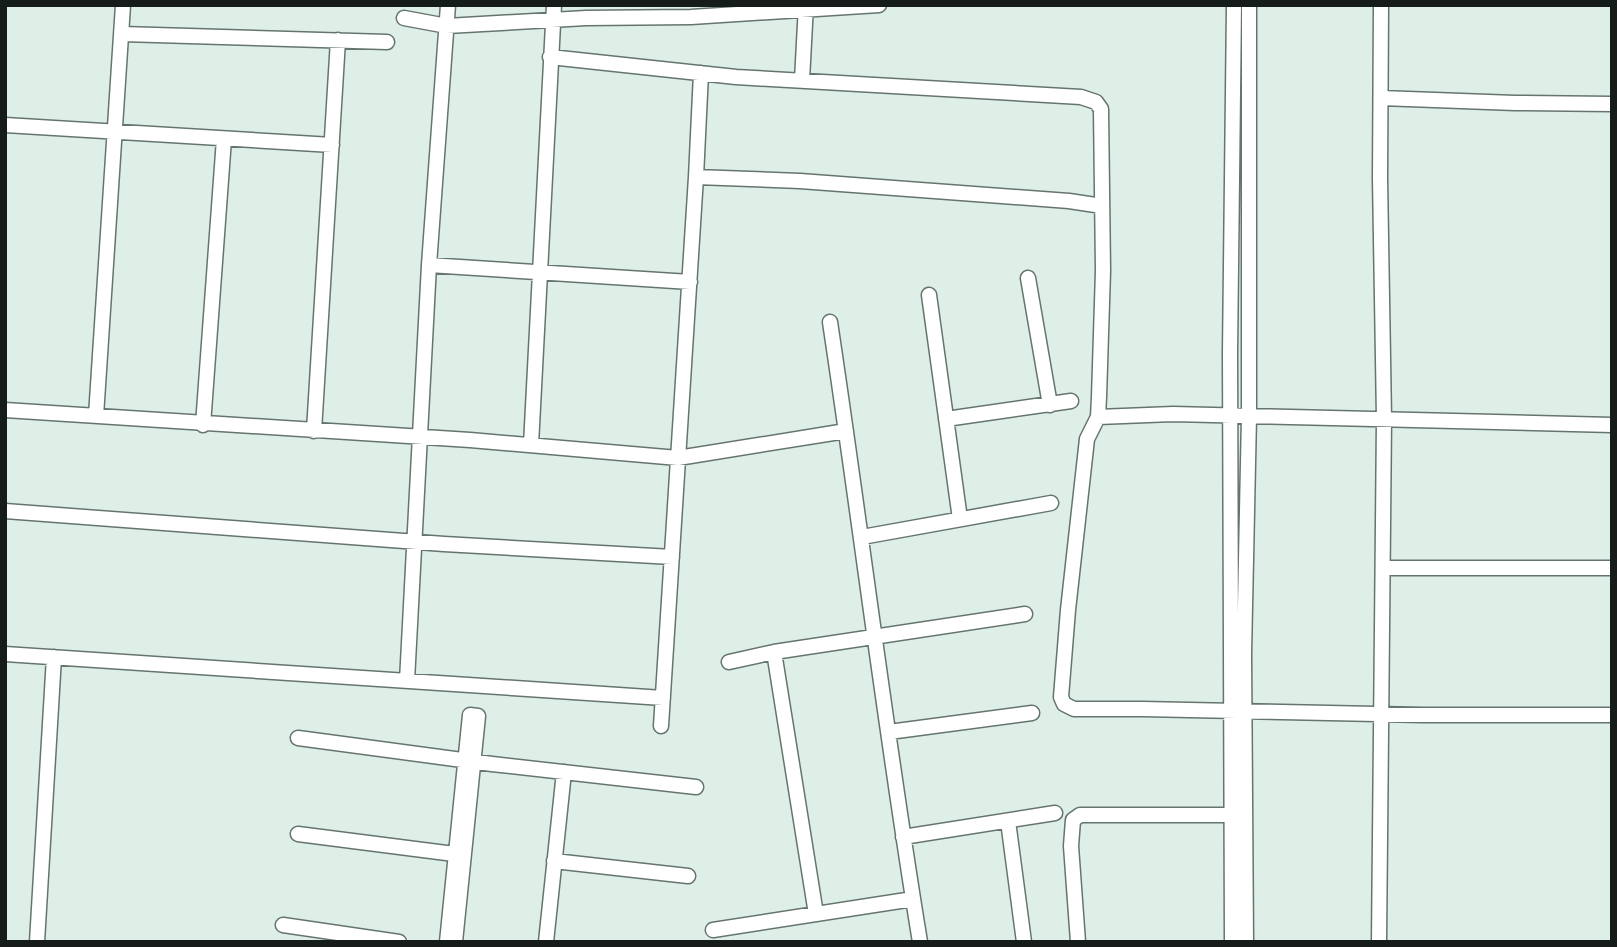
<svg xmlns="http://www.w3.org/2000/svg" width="1617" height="947" viewBox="0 0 1617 947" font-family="'PT Serif',serif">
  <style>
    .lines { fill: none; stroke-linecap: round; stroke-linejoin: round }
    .minor-casing { stroke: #65746e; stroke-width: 17 }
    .minor { stroke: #fff; stroke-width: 14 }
  </style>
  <rect width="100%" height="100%" fill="#deefe8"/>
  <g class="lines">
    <defs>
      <path id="minor" d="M404,18L447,26L586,18L691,17L879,5
        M122,34L387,42
        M550,57L736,77L1081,97L1096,102L1101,109L1103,271L1099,397L1098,417L1087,439L1068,610L1061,697L1064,704L1074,709H1142L1423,715H1612
        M802,80L806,5
        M1381,98L1515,103L1612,104
        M5,125L332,145
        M696,177L800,181L1069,201L1102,206
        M429,265L690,282
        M1028,278L1050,405
        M929,295L960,519
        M830,322C861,528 886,736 920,942
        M5,410L470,440L678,458L846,431
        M96,416L123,5
        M1098,417L1173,414L1612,425
        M946,419L1071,401
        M203,425L224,139
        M314,431L338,40
        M531,445L554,5
        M5,511L444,544L672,557
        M862,537L1051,503
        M1383,568H1612
        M774,652L816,914
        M5,654L663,698
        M729,662L774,652L1025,614
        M407,681L429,265L448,5
        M661,726L696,177L701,73
        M889,732L1032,713
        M298,738L492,764L696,787
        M1008,821L1024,942
        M298,834L462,855
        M903,837L1055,813
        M554,861L688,876
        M283,925L399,942
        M713,930L913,899
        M37,942L54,657
        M447,942L470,715L478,716L455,942
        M546,942L564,772
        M1078,942L1071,846L1073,820L1080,815H1238
        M1232,942L1230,353L1234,5
        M1246,942L1244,654L1249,416V5
        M1379,942L1384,419L1380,178L1381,5"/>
    </defs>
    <use href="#minor" class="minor-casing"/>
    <use href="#minor" class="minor"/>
  </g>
  <rect width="1617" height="947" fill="none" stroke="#161c19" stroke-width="14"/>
</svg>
